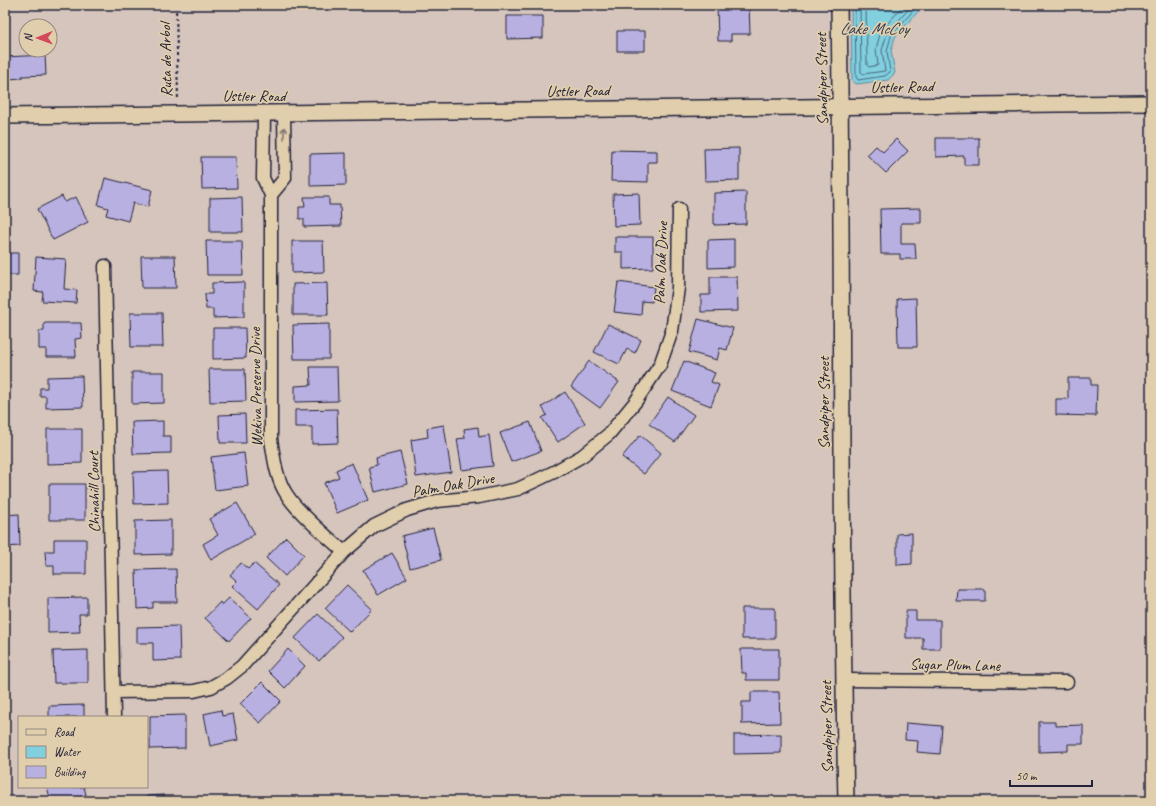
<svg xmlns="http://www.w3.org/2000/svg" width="1156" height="806" viewBox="0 0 1156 806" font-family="Caveat,sans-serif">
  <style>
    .water { fill: #81cfdf; stroke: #5b8a9d }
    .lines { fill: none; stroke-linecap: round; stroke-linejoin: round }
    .shore { stroke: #48677d; stroke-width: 1 }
    .building { fill: #b9b0e2; stroke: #22223b }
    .minor-casing { stroke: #22223b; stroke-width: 15 }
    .tertiary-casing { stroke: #22223b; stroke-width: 18 }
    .path { stroke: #22223b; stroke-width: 2; stroke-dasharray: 3 3; stroke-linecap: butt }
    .minor { stroke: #e1ceac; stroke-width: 12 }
    .tertiary { stroke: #e1ceac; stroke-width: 15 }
    .oneway { stroke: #827874 }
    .labels { text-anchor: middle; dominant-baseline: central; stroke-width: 3.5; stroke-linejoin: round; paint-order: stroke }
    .street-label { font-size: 16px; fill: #22223b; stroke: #e1ceac }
    .water-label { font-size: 17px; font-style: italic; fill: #303c54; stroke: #e1ceac }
  </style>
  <rect width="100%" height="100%" fill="#d5c5bc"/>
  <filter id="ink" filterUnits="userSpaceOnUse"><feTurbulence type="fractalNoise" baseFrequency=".025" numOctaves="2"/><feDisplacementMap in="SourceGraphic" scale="8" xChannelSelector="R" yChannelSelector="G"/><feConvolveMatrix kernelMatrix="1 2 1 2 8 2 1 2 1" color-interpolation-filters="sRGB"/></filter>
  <g filter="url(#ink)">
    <path class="water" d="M851,5H924L895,37L891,51L895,73L888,80L856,84L852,80Z"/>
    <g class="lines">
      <path class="shore" d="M855,5L856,77L858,80L885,76L890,72L887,51L891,36L918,5
        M860,5L861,72L863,74L885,71L882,50L887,34L912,5
        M866,5L867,65L869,67L878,65L876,49L881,31L904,5"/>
    </g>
    <path class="building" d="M717,5H749L750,34H731V41H718Z
      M507,16H543V38L507,39Z
      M617,31H645V51H617Z
      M45,55L46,75L22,76V78L9,79L8,66H5V57Z
      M936,138H979V165H964V156L936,157Z
      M896,139L908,151L886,173L867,155L876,146L883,152Z
      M739,148V180L705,181L704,149Z
      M612,150L657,151V162H648V182L611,181Z
      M346,153V185L310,186V154Z
      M201,157H236L237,188L202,189Z
      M105,178L152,190L148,207L133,203L128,221L106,215L108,208L98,205Z
      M746,192V224L714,225V193Z
      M639,193L640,225L614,226L613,194Z
      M62,196L65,202L76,197L88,222L53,240L37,209Z
      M242,197L243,232H210V198Z
      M304,197H329V205H340L341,226L304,227V219H299V207H305Z
      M921,208V223H901V244H915L916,259H900V254H881L880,209Z
      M615,237H653V268L623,269V252H615Z
      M734,239V267L708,268V240Z
      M206,241H242L243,275H207Z
      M292,241H323L324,272L292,273Z
      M5,253H18V275H5Z
      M141,256H175L176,288H142Z
      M36,257L66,259L64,289L77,290L76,303L42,301L43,292L34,291Z
      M710,277H737L738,311L701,312V295H710Z
      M244,282V317L213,318V309H206L205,294H212V283Z
      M618,282L654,287L652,302L642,301L641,315L614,312Z
      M327,283L328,315H293V284Z
      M916,298L917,347H898L897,299Z
      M130,313H162L163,347H131Z
      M698,319L733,328L727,350L720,348L717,360L689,352Z
      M44,323H81L82,338L75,339L76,357H46V349H39V331H44Z
      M329,324V359H294L293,325Z
      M608,324L641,340L635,353L627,349L619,364L594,352Z
      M213,328H245L246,358L213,359Z
      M589,361L619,382L600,408L571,387Z
      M684,361L715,373L711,382L719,385L711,406L672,391Z
      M310,367H337L338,401L295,402V386L311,385Z
      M209,369H245L246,401L210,402Z
      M132,372H164V403L132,404Z
      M82,376L83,407L46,408V396H40V388H47V377Z
      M1068,378H1091V385H1097L1096,416L1056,415V399H1068Z
      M565,392L585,423L558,442L542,418L547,415L542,407Z
      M668,397L694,415L675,442L649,424Z
      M337,409L338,443L312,444V427H295V410Z
      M245,414L246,443H220L219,415Z
      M163,421V436H171V453L133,454L132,422Z
      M530,422L541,451L511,462L500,433Z
      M444,425L451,472L416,477L411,440L428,437L427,428Z
      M478,427L479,437L489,435L493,466L462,470L457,439L465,438L464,429Z
      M47,429H82V463L47,464Z
      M640,435L661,453L644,474L622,457Z
      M400,452L408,484L375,492L369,467L377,465L376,458Z
      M244,453L248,486L215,490L211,457Z
      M352,463L368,500L337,513L324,483L339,477L336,470Z
      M167,471L168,503L134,504L133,472Z
      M49,484H85V520H49Z
      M237,503L255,534L211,560L203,544L218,535L209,519Z
      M19,514L20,546L5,547V515Z
      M171,520V554L135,555V521Z
      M433,528L441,560L410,568L402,536Z
      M912,533V564L897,565V534Z
      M286,537L304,555L285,576L266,558Z
      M54,539H86V574H54V566H46L45,551H54Z
      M392,553L407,578L378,595L363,570Z
      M241,563L248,569L254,563L279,585L258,609L232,586L237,581L230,575Z
      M176,569L177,602H153V608L137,609L136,570Z
      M347,585L372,609L350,632L325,608Z
      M957,589H985V601H956Z
      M87,597V614H79L80,632L48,633V598Z
      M229,598L251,618L229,641L205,618L220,602L222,605Z
      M742,608H775V639H742Z
      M906,611H916V620H940V649H923V638H906Z
      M318,614L342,637L319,661L295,638Z
      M179,626L180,660L153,661V643H137V627Z
      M288,649L305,666L285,688L268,671Z
      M741,649H779V680H746V673H742Z
      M88,650V683H54L53,651Z
      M262,682L281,701L260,723L240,704Z
      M751,692H779L780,723L742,724V702H751Z
      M84,705V717H49V706Z
      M221,710L222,716L233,714L238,740L210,746L204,714Z
      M185,715V748L150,749V716Z
      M1039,722H1055V726L1083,725V744H1068V751L1039,752Z
      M906,723L942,726L940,754L917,752L918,741L905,740Z
      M781,734V753L734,754V735Z
      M47,787H84L86,795L65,801H51Z
      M164,795V801H148L147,796Z
      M90,799H124V801H90Z"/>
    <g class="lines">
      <defs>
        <path id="minor" d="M264,114L263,178L271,195V439C274,458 276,479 287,495C299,514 327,536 344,552
          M271,195L285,178L284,114
          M105,266L114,717
          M843,680L1067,682
          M114,692L194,691L211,687L227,678L242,666L344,552L374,526L407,510L437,501L479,497L518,489L554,472L582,456L609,434L636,401L660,365L672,331L678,288L679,209"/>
        <path id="tertiary" d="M839,5C843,270 840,536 846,801
          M5,116L1151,103"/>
      </defs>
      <use href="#minor" class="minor-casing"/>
      <use href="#tertiary" class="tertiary-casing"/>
      <path class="path" d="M176,5L178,101"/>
      <use href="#minor" class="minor"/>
      <use href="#tertiary" class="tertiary"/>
    </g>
    <defs><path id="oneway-shaft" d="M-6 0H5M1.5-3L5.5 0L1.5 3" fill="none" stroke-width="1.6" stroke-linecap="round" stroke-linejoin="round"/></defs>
    <use class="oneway" href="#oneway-shaft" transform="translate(284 133) rotate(-91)"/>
  </g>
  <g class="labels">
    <g class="street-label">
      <text transform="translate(166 60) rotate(-91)">Ruta de Arbol</text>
      <text transform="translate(822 79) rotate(-91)">Sandpiper Street</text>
      <text transform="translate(902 87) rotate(-1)">Ustler Road</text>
      <text transform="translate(578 91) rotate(-1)">Ustler Road</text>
      <text x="254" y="96">Ustler Road</text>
      <text transform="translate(661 263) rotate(-88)">Palm Oak Drive</text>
      <text transform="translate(256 387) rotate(-91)">Wekiva Preserve Drive</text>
      <text transform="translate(824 403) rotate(-90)">Sandpiper Street</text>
      <text transform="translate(453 485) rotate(-10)">Palm Oak Drive</text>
      <text transform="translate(94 492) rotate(-91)">Chinahill Court</text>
      <text transform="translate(955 665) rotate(1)">Sugar Plum Lane</text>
      <text transform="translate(827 727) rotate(-91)">Sandpiper Street</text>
    </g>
    <g class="water-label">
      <text x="874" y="28">Lake McCoy</text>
    </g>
  </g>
  <rect width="1156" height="806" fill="none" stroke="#e1ceac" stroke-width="20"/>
  <rect x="10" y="10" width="1136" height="786" fill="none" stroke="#22223b" stroke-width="1.5" filter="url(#ink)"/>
  <rect x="18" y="716" width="130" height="72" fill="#e1ceac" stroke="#95897f"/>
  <rect x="26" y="729" width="20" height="6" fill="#e1ceac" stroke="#95897f"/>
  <text x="54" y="736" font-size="12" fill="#22223b">Road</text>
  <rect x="26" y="746" width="20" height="12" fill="#81cfdf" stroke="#95897f"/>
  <text x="54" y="756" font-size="12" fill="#22223b">Water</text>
  <rect x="26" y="766" width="20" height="12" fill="#b9b0e2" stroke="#95897f"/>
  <text x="54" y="776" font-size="12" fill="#22223b">Building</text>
  <g transform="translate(38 38) rotate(269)"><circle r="19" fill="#e1ceac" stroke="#95897f"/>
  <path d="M0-3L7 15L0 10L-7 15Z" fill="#d1495b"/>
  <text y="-6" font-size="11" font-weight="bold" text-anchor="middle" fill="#22223b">N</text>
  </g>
  <path d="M1010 780v6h82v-6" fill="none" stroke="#22223b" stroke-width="2"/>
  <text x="1016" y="780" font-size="12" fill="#22223b" stroke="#e1ceac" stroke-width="3" paint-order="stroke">50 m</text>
</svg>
